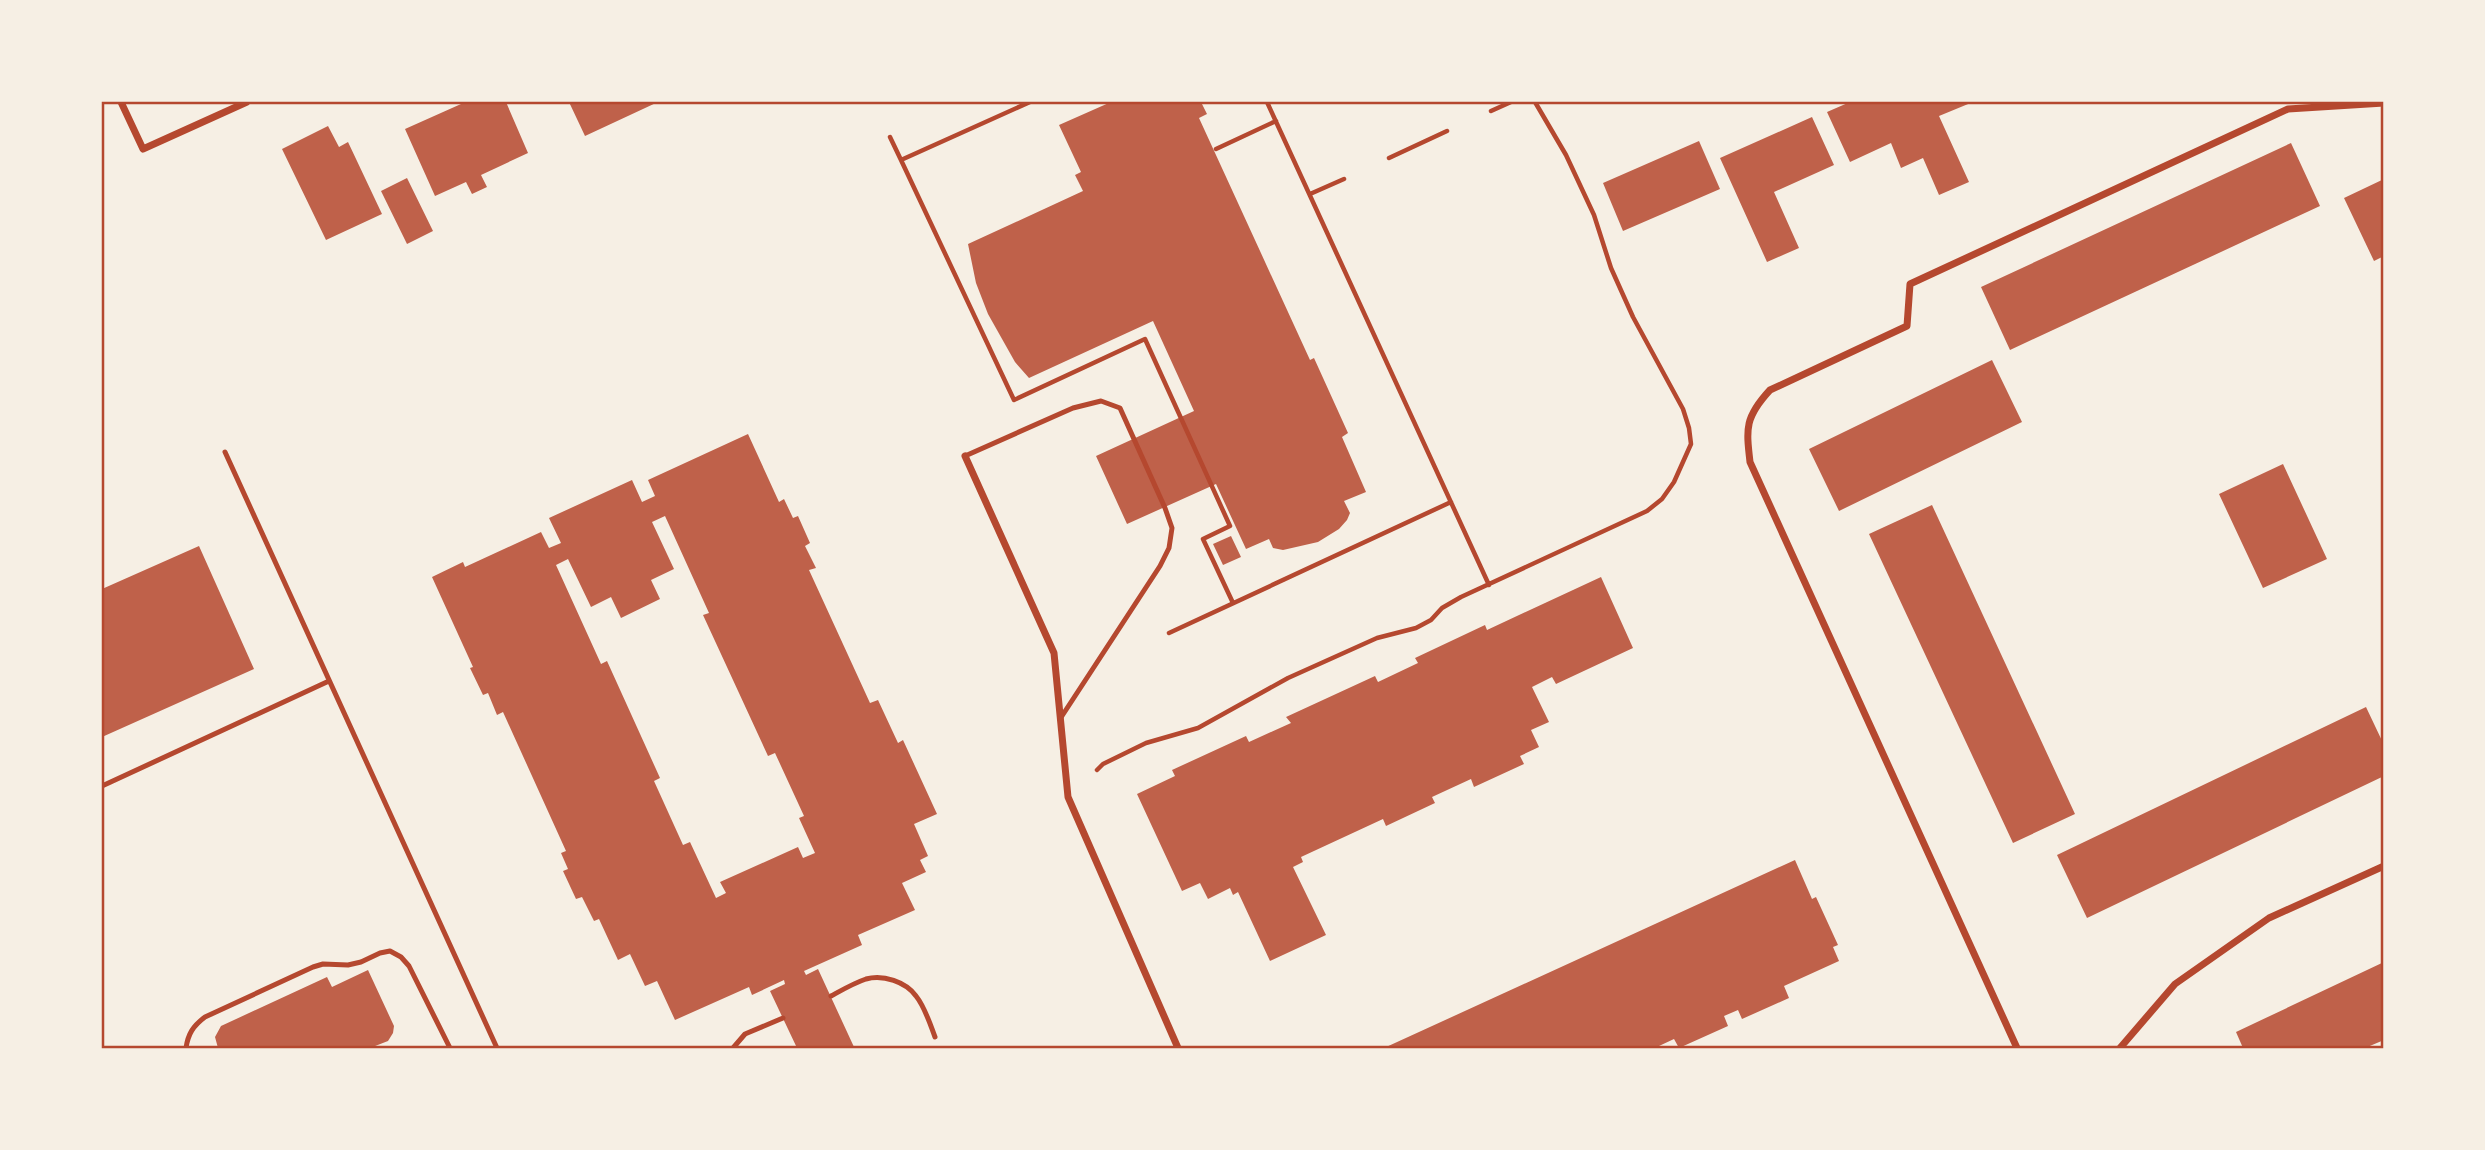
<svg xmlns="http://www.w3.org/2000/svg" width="2485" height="1150" viewBox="0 0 2485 1150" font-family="'PT Serif',serif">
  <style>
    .building { fill: #bf614a; fill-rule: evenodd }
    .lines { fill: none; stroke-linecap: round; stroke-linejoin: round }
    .path { stroke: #b5482f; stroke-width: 4.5 }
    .service { stroke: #b5482f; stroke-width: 5 }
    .minor { stroke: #b5482f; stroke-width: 7 }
    .neatline { fill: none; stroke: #b5482f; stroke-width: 2.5 }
  </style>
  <rect width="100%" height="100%" fill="#f6efe4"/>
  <path class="building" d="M460,102H506L528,153L481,175L487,187L472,194L466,182L435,196L405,129L461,104Z
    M569,102H658L585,136Z
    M1111,102H1201L1207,114L1199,118L1310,360L1314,358L1348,433L1342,437L1366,492L1344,501L1350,513L1347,520L1339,529L1318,542L1283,550L1273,548L1269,539L1246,549L1216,484L1127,524L1096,456L1194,411L1153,321L1029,378L1015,362L988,314L976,283L968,244L1083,191L1075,175L1081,172L1059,125Z
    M1850,102H1973L1939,116L1969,182L1939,195L1923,158L1901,168L1891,143L1850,162L1827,112Z
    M1812,117L1834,165L1774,192L1799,248L1767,262L1720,158Z
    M328,126L339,147L348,142L382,214L326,240L282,149Z
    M1699,141L1720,189L1623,231L1603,183Z
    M2291,143L2320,206L2010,350L1981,287Z
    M407,178L433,231L407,244L381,191Z
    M2384,179V256L2374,261L2344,198Z
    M1992,360L2022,422L1839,511L1809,449Z
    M748,434L779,502L784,499L793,518L798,516L810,543L805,546L816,568L809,570L870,703L878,700L898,743L903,740L937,814L914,824L928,856L920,860L926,872L902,883L915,910L858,935L862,945L804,971L806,975L818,969L854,1047L852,1048H797L770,991L785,984L784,980L752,995L749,987L675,1020L657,981L645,986L630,954L618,960L599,919L594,921L582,897L576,899L563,871L568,869L561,853L566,851L503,712L497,715L488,693L483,695L470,668L473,667L432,577L463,562L465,567L541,532L549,548L561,543L549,518L632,480L642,502L655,496L648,480ZM665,516L709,613L703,615L768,756L775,753L804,816L799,818L815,853L803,858L798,847L720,882L726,893L716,898L690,842L683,845L654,781L660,778L607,661L601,664L556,565L568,559L591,607L611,597L621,618L660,599L651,580L674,569L652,522Z
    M2283,464L2327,559L2263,588L2219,494Z
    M1932,505L2075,814L2013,843L1869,534Z
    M1231,536L1241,557L1223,565L1213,544Z
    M199,546L254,669L102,737V589Z
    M1601,577L1633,648L1556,684L1552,677L1532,687L1549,722L1531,730L1539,747L1520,756L1524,764L1474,787L1471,779L1432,797L1435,803L1386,826L1383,819L1301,857L1303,862L1293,867L1326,935L1270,961L1238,892L1233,895L1230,888L1208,899L1200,883L1182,891L1137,794L1175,776L1172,770L1246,736L1249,742L1291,723L1286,717L1375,676L1378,682L1418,663L1415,658L1485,625L1487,630Z
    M2366,707L2384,745V776L2087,918L2057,855Z
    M1795,860L1812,899L1816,897L1838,945L1833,947L1839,961L1784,986L1789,998L1742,1019L1738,1010L1724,1016L1728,1026L1679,1048L1674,1039L1659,1046L1661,1048H1384Z
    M2384,962V1040L2365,1048H2243L2236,1032Z
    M368,970L394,1026L393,1033L388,1041L370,1048H218L215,1037L221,1026L327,977L332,987Z"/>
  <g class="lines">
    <path class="path" d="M1030,102L901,160L1014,400L1145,339L1230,526L1203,539L1233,603
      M1267,102L1489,585
      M1491,111L1511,102
      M890,137L901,160
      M1216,149L1276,121
      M1389,158L1447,131
      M1310,194L1344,179
      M1169,633L1451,502
      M1097,770L1103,764L1146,743L1198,728L1288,678L1377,638L1416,628L1431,620L1442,608L1461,597L1647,511L1662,499L1674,482L1691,444L1689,428L1683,409L1633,317L1611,268L1594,215L1566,155L1535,102"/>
    <path class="service" d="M225,452L497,1048
      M965,456L1073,408L1101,401L1120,408L1165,508L1172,528L1169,548L1160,566L1060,719
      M102,786L329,681
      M831,996C842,990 854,983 866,979C883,974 906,982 916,996C925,1007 930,1024 935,1037
      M186,1048C188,1034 193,1026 205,1017L313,967L323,964L348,965L361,962L380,953L390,951L401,957L409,966L450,1048
      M733,1048L745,1034L783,1018"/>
    <path class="minor" d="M121,102L143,149L247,102
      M965,456L1054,653L1068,797L1178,1048
      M2017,1048L1750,462C1746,428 1745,417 1770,390L1907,326L1910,284L2288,109L2384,103
      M2120,1048L2175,984L2269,918L2384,866"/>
  </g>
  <rect width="2485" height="1150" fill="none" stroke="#f6efe4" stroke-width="206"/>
  <rect x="103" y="103" width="2279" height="944" class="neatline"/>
</svg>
